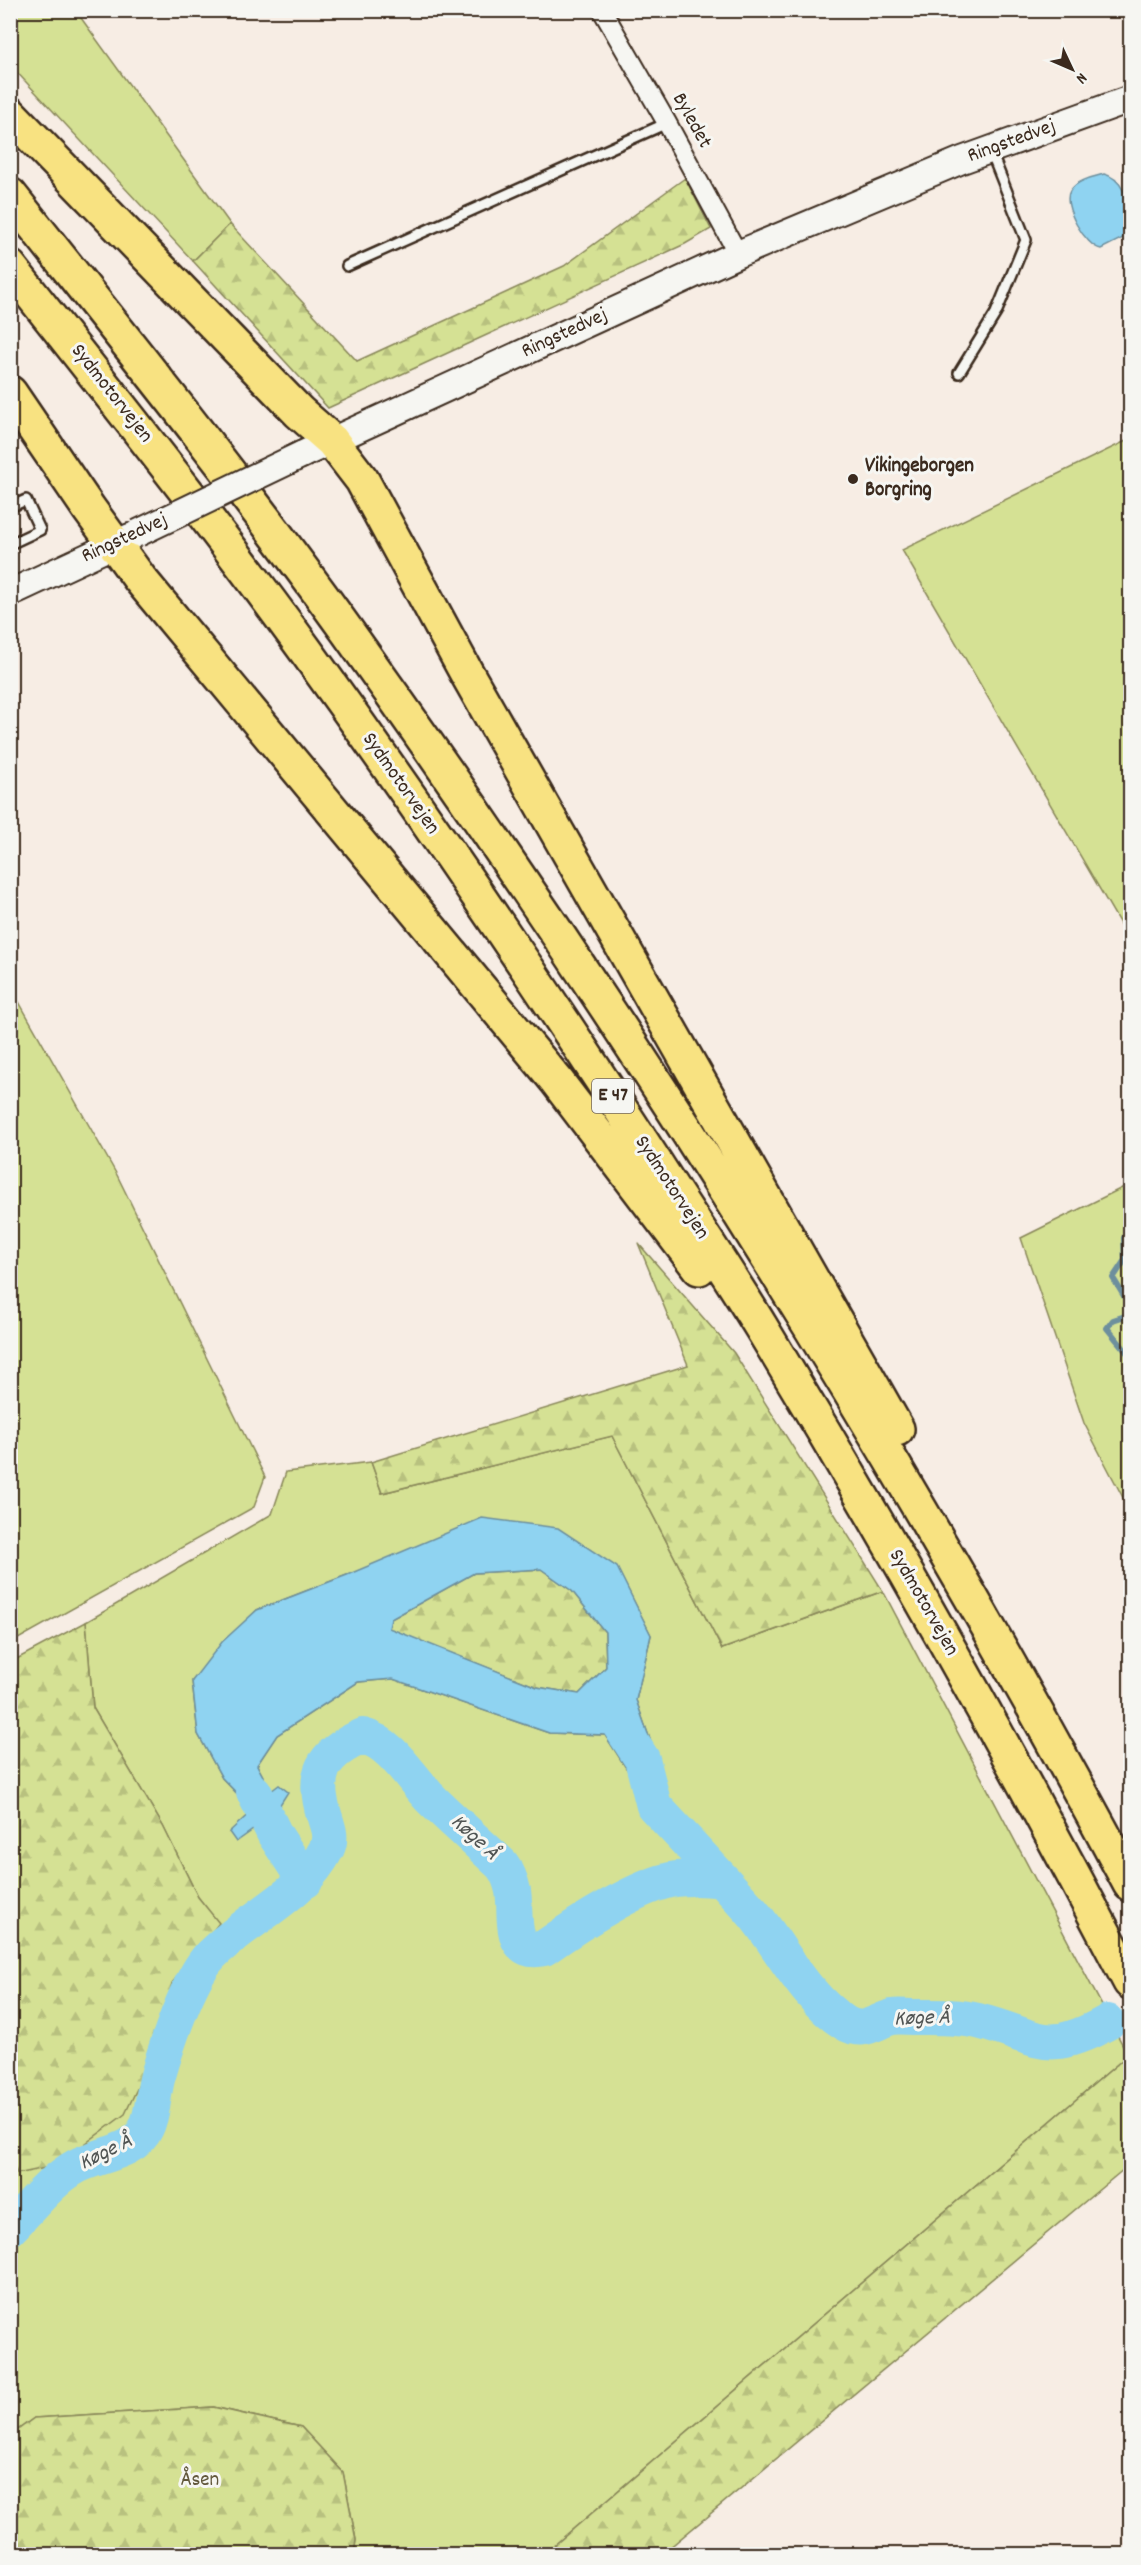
<svg xmlns="http://www.w3.org/2000/svg" width="1141" height="2565" viewBox="0 0 1141 2565" font-family="Dekko,sans-serif">
  <style>
    .green { fill: #d5e194; stroke: #888659; stroke-width: 1.5; fill-rule: evenodd }
    .forest { fill: url(#forest-firs); stroke: #888659; stroke-width: 1.5 }
    .water { fill: #8fd3f1; stroke: #6d8f9d; stroke-width: 1.5; fill-rule: evenodd }
    .lines { fill: none; stroke-linecap: round; stroke-linejoin: round }
    .stream { stroke: #6d8f9d; stroke-width: 6 }
    .river { stroke: #8fd3f1; stroke-width: 36 }
    .lane-casing { stroke: #3b2a1e; stroke-width: 14 }
    .street-casing { stroke: #3b2a1e; stroke-width: 22 }
    .secondary-casing { stroke: #3b2a1e; stroke-width: 30 }
    .highway-casing { stroke: #3b2a1e; stroke-width: 38 }
    .lane { stroke: #f6f6f2; stroke-width: 9 }
    .street { stroke: #f6f6f2; stroke-width: 18 }
    .secondary { stroke: #f6f6f2; stroke-width: 26 }
    .highway { stroke: #f8e281; stroke-width: 33 }
    .secondary-bridge-casing { stroke: #3b2a1e; stroke-width: 30; stroke-linecap: butt }
    .secondary-bridge { stroke: #f6f6f2; stroke-width: 26 }
    .poi-dot { fill: #3b2a1e; stroke: #f6f6f2; stroke-width: 2 }
    .labels { text-anchor: middle; dominant-baseline: central; stroke-width: 6; stroke-linejoin: round; paint-order: stroke }
    .shield { fill: #f6f6f2; stroke: #73675e; stroke-width: 1.5 }
    .shield-label { font-size: 20px; font-weight: bold; fill: #3b2a1e }
    .street-label { font-size: 21px; fill: #3b2a1e; stroke: #f6f6f2 }
    .poi-label { font-size: 21px; font-weight: bold; fill: #3b2a1e; stroke: #f6f6f2; text-anchor: start }
    .park-label { font-size: 21px; fill: #62583c; stroke: #f6f6f2 }
    .water-label { font-size: 22px; font-style: italic; fill: #505453; stroke: #f6f6f2 }
  </style>
  <defs>
    <pattern id="forest-firs" width="22" height="20" patternUnits="userSpaceOnUse" patternTransform="scale(1.5)"><rect width="22" height="20" fill="#d5e194"/><path d="M5 1l3.5 6h-7zM16 11l3.5 6h-7z" fill="#b8c17f"/></pattern>
  </defs>
  <rect width="100%" height="100%" fill="#f7ede4"/>
  <filter id="ink" filterUnits="userSpaceOnUse"><feTurbulence type="fractalNoise" baseFrequency=".0167" numOctaves="2"/><feDisplacementMap in="SourceGraphic" scale="12" xChannelSelector="R" yChannelSelector="G"/><feConvolveMatrix kernelMatrix="1 2 1 2 8 2 1 2 1" color-interpolation-filters="sRGB"/></filter>
  <g filter="url(#ink)">
    <path class="green" d="M11,10L76,11L230,224L193,261L11,66Z
      M1130,439V941L902,550Z
      M10,986L117,1175L265,1477L254,1507L11,1643Z
      M1130,1184V1511L1084,1423L1021,1238Z
      M612,1436L722,1649L883,1591L1128,2055L544,2554H354L356,2540L343,2472L301,2427L214,2407L34,2418L11,2435L10,2154L17,2174L159,2042L172,1983L218,1923L198,1897L163,1826L93,1708L86,1622L272,1514L286,1472L371,1462L382,1493ZM617,1568L651,1635L636,1700L652,1745L628,1771L605,1735L549,1733L393,1679L358,1682L277,1735L257,1765L271,1792L274,1835L260,1825L230,1832L253,1810L222,1778L198,1734L192,1681L257,1610L347,1575Z"/>
    <path class="forest" d="M685,178L711,229L685,244L328,408L193,261L230,224L357,361L564,266Z
      M638,1243L734,1353L883,1591L722,1649L612,1436L382,1493L371,1462L688,1365Z
      M541,1569L572,1591L605,1632L606,1667L579,1694L537,1687L389,1629L391,1619L474,1573Z
      M86,1622L93,1708L163,1826L198,1897L219,1923L172,1983L159,2042L125,2114L55,2166L17,2174L10,2154L11,1662Z
      M1128,2055L1130,2060V2164L662,2554H544Z
      M213,2407L301,2427L343,2472L356,2540L354,2554H11V2435L34,2418Z"/>
    <path class="water" d="M1104,174C1127,179 1130,210 1130,230L1123,238L1101,249C1086,247 1061,205 1070,191C1077,180 1093,177 1104,174Z
      M482,1518L558,1528L617,1567L651,1635L636,1700L652,1745L629,1772L605,1735L549,1733L393,1679L358,1682L277,1735L257,1765L271,1791L279,1785L288,1792L274,1814L275,1835L260,1825L236,1842L229,1832L253,1810L222,1778L198,1734L192,1681L222,1642L257,1610L347,1575ZM541,1569L572,1591L605,1632L606,1667L579,1694L537,1687L389,1628L391,1619L474,1573Z"/>
    <g class="lines">
      <path class="stream" d="M1130,1231L1124,1238L1125,1260L1113,1278L1130,1306L1125,1316L1113,1320L1107,1328L1130,1356"/>
      <path class="river" d="M616,1719L642,1759L654,1806L723,1880
        M254,1792L275,1835L305,1881
        M10,2228C31,2207 51,2180 77,2166C99,2154 135,2153 146,2128C153,2114 153,2095 157,2079C166,2047 188,1978 211,1955C248,1917 302,1898 327,1848C332,1837 328,1828 325,1818C311,1775 321,1754 363,1736C392,1743 410,1777 430,1798C453,1821 479,1843 502,1865C508,1873 511,1881 513,1891C517,1914 507,1957 544,1948C575,1926 639,1884 676,1879C691,1877 708,1878 723,1880C735,1894 749,1907 760,1922C785,1955 808,2000 845,2023C863,2034 874,2022 892,2017C898,2016 907,2017 914,2017C936,2017 957,2016 978,2021C1040,2037 1045,2057 1108,2022"/>
      <defs>
        <path id="lane" d="M347,266L667,123
          M959,373L996,313L1026,240L991,152
          M10,507L26,500L40,530L10,544"/>
        <path id="street" d="M602,10L667,123L738,254"/>
        <path id="secondary" d="M301,455L738,254L962,160L1130,99
          M10,593L130,537"/>
        <path id="highway" d="M10,114L299,412L332,441L362,480L466,672L897,1429
          M10,195C124,339 240,482 347,631C634,1031 898,1449 1130,1884
          M10,267C110,394 211,520 306,651C427,818 543,989 655,1162C690,1217 727,1271 761,1327C891,1541 1014,1760 1130,1982
          M10,393L89,509L140,579L556,1080L699,1268"/>
      </defs>
      <use href="#lane" class="lane-casing"/>
      <use href="#street" class="street-casing"/>
      <use href="#secondary" class="secondary-casing"/>
      <use href="#highway" class="highway-casing"/>
      <use href="#lane" class="lane"/>
      <use href="#street" class="street"/>
      <use href="#secondary" class="secondary"/>
      <use href="#highway" class="highway"/>
      <defs>
        <path id="secondary-bridge" d="M138,533L301,455"/>
      </defs>
      <use href="#secondary-bridge" class="secondary-bridge-casing"/>
      <use href="#secondary-bridge" class="secondary-bridge"/>
    </g>
  </g>
  <circle class="poi-dot" cx="853" cy="479" r="6"/>
  <g class="labels">
    <rect class="shield" x="592" y="1079" width="42" height="34" rx="4.5"/>
    <g class="shield-label">
      <text x="613" y="1096">E 47</text>
    </g>
    <g class="street-label">
      <text transform="translate(691 121) rotate(61)">Byledet</text>
      <text transform="translate(1012 142) rotate(-20)">Ringstedvej</text>
      <text transform="translate(565 334) rotate(-25)">Ringstedvej</text>
      <text transform="translate(111 394) rotate(52)">Sydmotorvejen</text>
      <text transform="translate(125 539) rotate(-25)">Ringstedvej</text>
      <text transform="translate(400 784) rotate(55)">Sydmotorvejen</text>
      <text transform="translate(671 1188) rotate(57)">Sydmotorvejen</text>
      <text transform="translate(923 1603) rotate(60)">Sydmotorvejen</text>
    </g>
    <g class="poi-label">
      <text x="865" y="467">Vikingeborgen<tspan x="865" dy="24">Borgring</tspan></text>
    </g>
    <g class="park-label">
      <text x="200" y="2481">Åsen</text>
    </g>
    <g class="water-label">
      <text transform="translate(474 1838) rotate(43)">Køge Å</text>
      <text transform="translate(922 2019) rotate(-2)">Køge Å</text>
      <text transform="translate(106 2153) rotate(-26)">Køge Å</text>
    </g>
  </g>
  <rect width="1141" height="2565" fill="none" stroke="#f6f6f2" stroke-width="36"/>
  <rect x="18" y="18" width="1105" height="2529" fill="none" stroke="#3b2a1e" stroke-width="2" filter="url(#ink)"/>
  <g transform="translate(1072 69) rotate(134)" stroke="#f6f6f2" stroke-width="4.5" paint-order="stroke">
  <path d="M0-4.5L10 22L0 15L-10 22Z" fill="#3b2a1e"/>
  <text y="-9" font-size="16" font-weight="bold" text-anchor="middle" fill="#3b2a1e">N</text>
  </g>
</svg>
